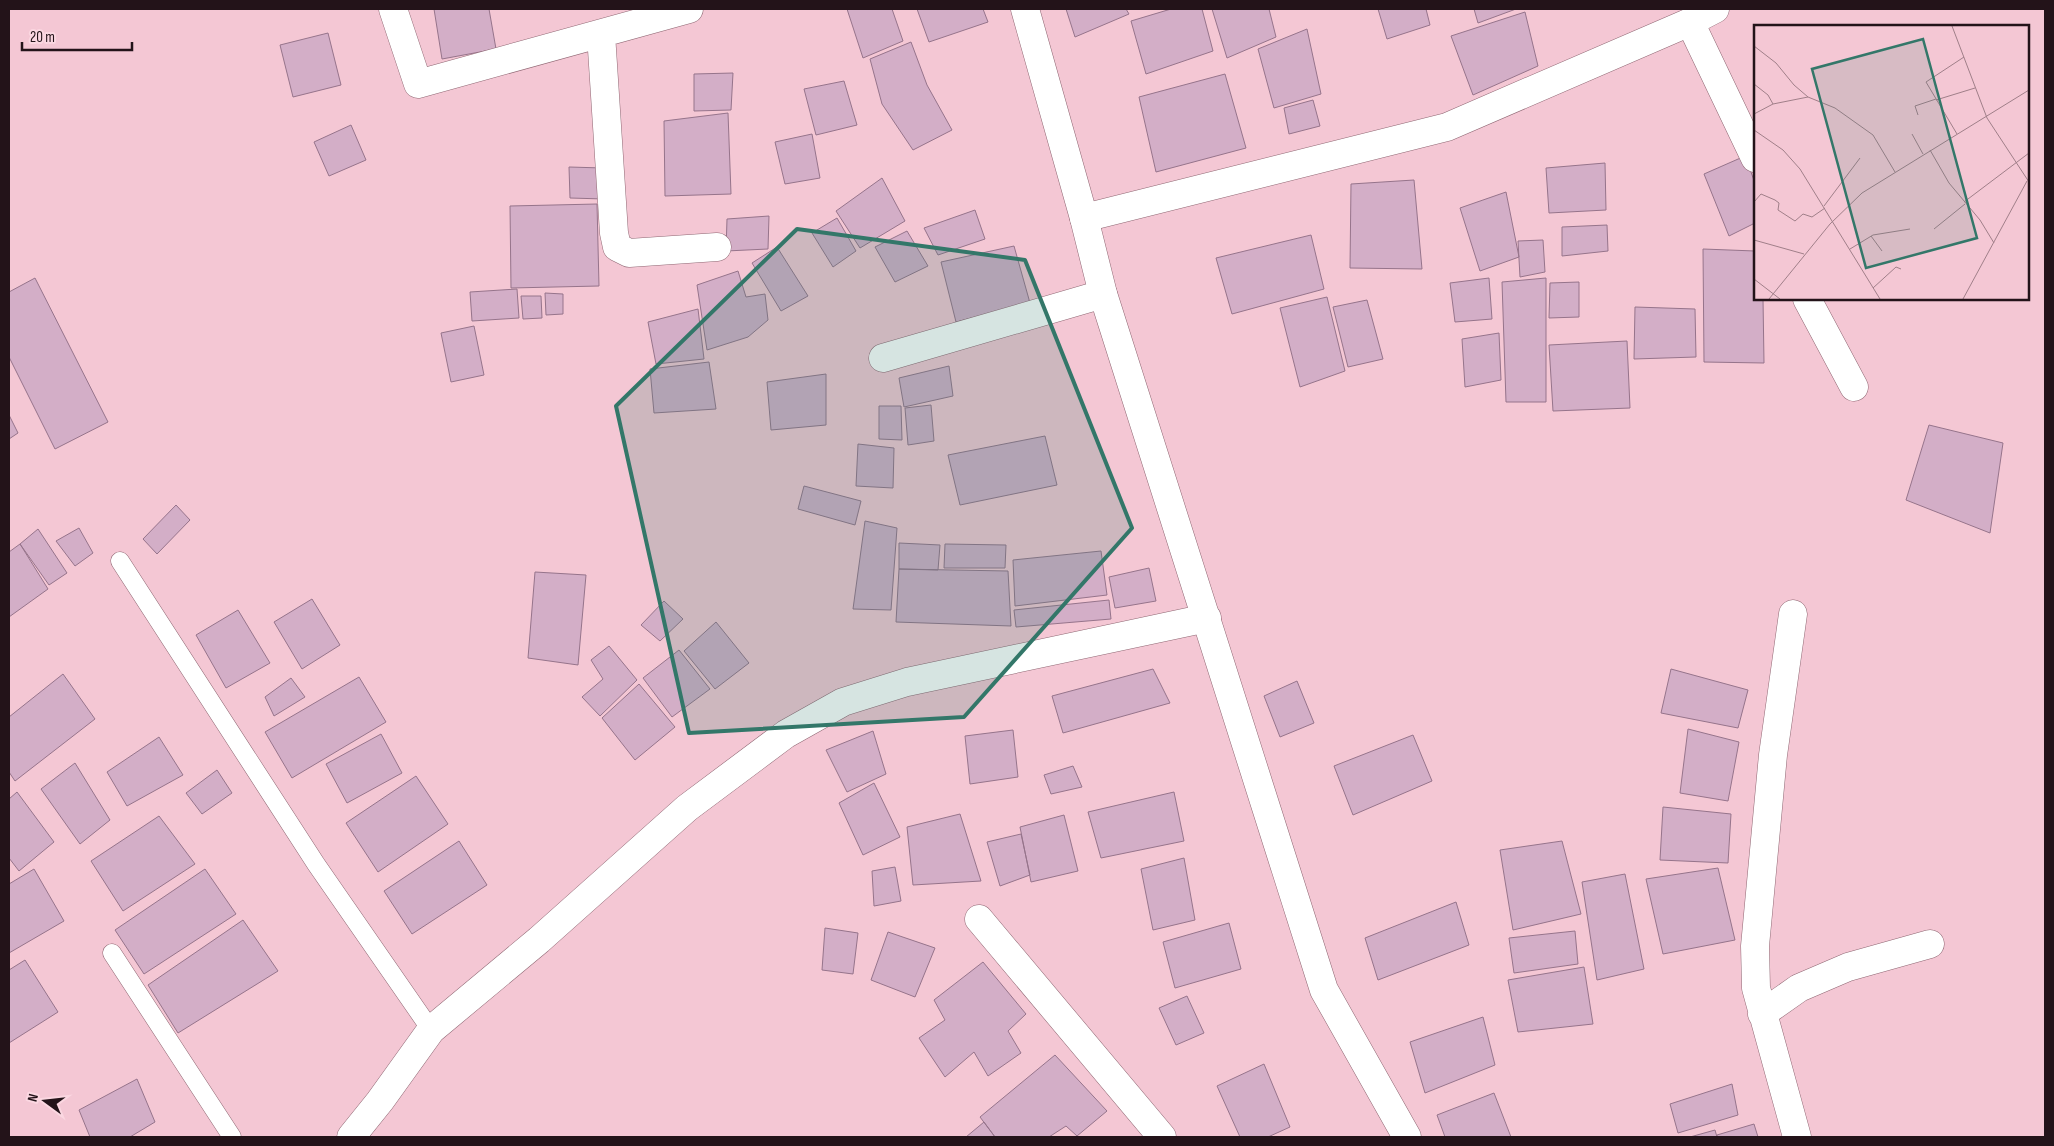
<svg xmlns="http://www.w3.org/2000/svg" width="2054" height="1146" viewBox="0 0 2054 1146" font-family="'Sofia Sans Condensed',sans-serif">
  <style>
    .building { fill: #d3aec7; stroke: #96748b }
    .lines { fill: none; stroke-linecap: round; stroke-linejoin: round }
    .lane-casing { stroke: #8f6773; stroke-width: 19 }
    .street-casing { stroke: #8f6773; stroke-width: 29 }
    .secondary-casing { stroke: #8f6773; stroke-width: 29 }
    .lane { stroke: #fff; stroke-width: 18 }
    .street { stroke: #fff; stroke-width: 28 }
    .secondary { stroke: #fff; stroke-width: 28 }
    .marked { fill: #337769; fill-opacity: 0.2; stroke: #337769; stroke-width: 4; stroke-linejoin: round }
    .inset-road { fill: none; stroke: #a07f89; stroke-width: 1 }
    .view { fill: #337769; fill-opacity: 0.15; stroke: #337769; stroke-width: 2.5 }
    .inset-edge { fill: none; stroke: #231319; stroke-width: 2.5 }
  </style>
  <rect width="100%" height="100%" fill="#f4c7d4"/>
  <path class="building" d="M434,9H489L496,49L442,59Z
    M847,9H892L903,41L863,58Z
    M917,9H983L988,22L929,42Z
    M1066,9H1126L1129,14L1075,37Z
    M1171,9H1202L1213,51L1146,74L1131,21Z
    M1212,9H1269L1276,37L1227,58Z
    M1378,9H1426L1430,25L1387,39Z
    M1474,9H1516L1478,23Z
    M1525,12L1538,66L1473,95L1451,36Z
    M1307,29L1321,94L1274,108L1258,49Z
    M328,33L341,85L293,97L280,45Z
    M911,42L927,85L952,130L913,150L882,104L870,59Z
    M733,73L731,110L694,111V74Z
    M1225,74L1246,148L1156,172L1139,97Z
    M844,81L857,125L816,135L804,89Z
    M1313,100L1320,126L1289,134L1284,108Z
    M728,113L731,194L665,196L664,121Z
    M351,125L366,160L329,176L314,142Z
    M812,134L820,178L785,184L775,142Z
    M1745,156L1755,183V223L1729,236L1704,174Z
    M1605,163L1606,210L1549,213L1546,168Z
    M569,167L603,168L604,199L570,198Z
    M882,178L905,221L860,248L836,211Z
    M1414,180L1422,269L1350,268L1351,184Z
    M1506,192L1519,257L1480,271L1460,208Z
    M597,204L599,286L511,288L510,206Z
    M975,210L985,239L938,255L924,228Z
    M769,216L768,249L726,251L727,219Z
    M837,218L856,251L833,267L812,233Z
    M1607,225L1608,251L1562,256V227Z
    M907,231L928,266L895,282L875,247Z
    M1311,235L1324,289L1232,314L1216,258Z
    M1543,240L1545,272L1520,277L1518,241Z
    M1014,246L1030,303L956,322L941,262Z
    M777,247L808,296L781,311L752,263Z
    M1703,249L1755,251V299H1763L1764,363L1704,362Z
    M738,271L746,297L765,294L768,320L748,337L707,350L697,285Z
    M35,278L108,422L55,449L9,357V292Z
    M1489,278L1492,319L1455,322L1450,283Z
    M1546,278V402H1506L1502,282Z
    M1579,282V317L1549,318L1550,283Z
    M517,289L519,318L472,321L470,292Z
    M545,293L563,294V314L546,315Z
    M521,296H541L542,318L523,319Z
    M1327,297L1345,371L1300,387L1280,308Z
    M1367,300L1383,359L1348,367L1333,307Z
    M1635,307L1695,309L1696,357L1634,359Z
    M698,309L704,359L656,364L648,322Z
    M474,326L484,375L451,382L441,333Z
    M1499,333L1501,380L1465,387L1462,339Z
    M1627,341L1630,408L1553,411L1549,345Z
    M709,362L716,409L654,413L650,369Z
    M949,366L953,396L904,407L899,378Z
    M826,374V425L771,430L767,382Z
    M931,405L934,441L908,445L905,408Z
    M879,406H901L902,440L879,439Z
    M9,415L18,433L9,439Z
    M1929,425L2003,443L1990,533L1906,500Z
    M1045,436L1057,485L960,505L948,455Z
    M858,444L894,448L893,488L856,486Z
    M804,486L861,501L855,525L798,509Z
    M176,505L190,520L157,554L143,539Z
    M865,521L897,528L891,610L853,609Z
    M79,528L93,553L75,566L56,541Z
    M38,529L67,573L49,585L20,544Z
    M899,543L940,545L938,570L899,569Z
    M20,544L48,589L9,617V552Z
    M945,544L1006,545L1005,568H944Z
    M1101,551L1107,595L1015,606L1013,560Z
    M1149,568L1156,601L1115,608L1109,577Z
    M899,569L1008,571L1011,626L896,622Z
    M535,572L586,575L578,665L528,658Z
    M312,599L340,645L302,669L274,622Z
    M1109,600L1111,619L1016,627L1014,610Z
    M664,601L683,619L660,641L641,625Z
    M238,610L270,663L226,688L196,635Z
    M716,622L749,663L715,689L684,651Z
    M609,646L637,680L600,716L582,697L603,679L591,660Z
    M679,650L710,689L672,717L643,678Z
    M1153,669L1170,703L1063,733L1052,696Z
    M1671,669L1748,690L1738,728L1661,713Z
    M63,674L95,719L15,781L9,772V717Z
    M359,677L386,722L292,778L265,732Z
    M291,678L305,697L274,716L265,697Z
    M1297,681L1314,723L1280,737L1264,696Z
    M639,684L675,727L635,760L602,718Z
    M1688,729L1739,742L1728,801L1680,793Z
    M1013,730L1018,777L970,784L965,736Z
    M873,731L886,774L847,792L826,750Z
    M381,734L402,773L347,803L326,764Z
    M1413,735L1432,781L1353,815L1334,766Z
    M159,737L183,775L127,806L107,772Z
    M75,763L110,820L80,844L41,789Z
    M1073,766L1082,787L1051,794L1044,775Z
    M217,770L232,793L202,814L186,793Z
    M416,776L448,824L378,872L346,823Z
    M874,783L900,837L863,855L839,803Z
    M17,792L54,842L19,871L9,858V799Z
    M1174,792L1184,841L1101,858L1088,812Z
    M1663,807L1731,814L1728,863L1660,860Z
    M960,814L981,881L913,885L907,827Z
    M1064,815L1078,871L1031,882L1020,827Z
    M159,816L195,864L123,911L91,861Z
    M1021,834L1030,875L1000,886L987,842Z
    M459,841L487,885L412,934L384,891Z
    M1562,841L1581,914L1513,930L1500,850Z
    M1184,858L1195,920L1153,930L1141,869Z
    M895,867L901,901L874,906L872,871Z
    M1718,868L1735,940L1663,954L1646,879Z
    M34,869L64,921L9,953V884Z
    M205,869L236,914L144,974L115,930Z
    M1625,874L1644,969L1597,980L1582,882Z
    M1456,902L1469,945L1378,980L1365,938Z
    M243,920L278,971L178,1033L148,985Z
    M1229,923L1241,969L1175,988L1163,942Z
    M825,928L858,933L853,974L822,970Z
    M1575,931L1578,964L1514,973L1509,938Z
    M888,932L935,948L915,997L871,980Z
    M25,960L58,1012L9,1043V970Z
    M983,962L1026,1014L1008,1031L1021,1053L988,1076L974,1052L945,1077L919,1038L945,1020L934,1000Z
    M1584,967L1593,1024L1518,1032L1508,980Z
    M1187,996L1204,1033L1176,1045L1159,1008Z
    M1483,1017L1495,1065L1425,1093L1410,1042Z
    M1055,1055L1107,1111L1077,1136L1066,1126L1049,1137H995L980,1117Z
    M1264,1064L1290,1127L1268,1137H1240L1217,1086Z
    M137,1079L155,1122L130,1137H90L79,1110Z
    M1732,1084L1738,1115L1678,1133L1670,1104Z
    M1494,1093L1511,1137H1445L1437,1115Z
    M984,1122L995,1137H966Z
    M1754,1124L1758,1137H1717V1135Z
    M1715,1130L1717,1137H1690Z"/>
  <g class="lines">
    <defs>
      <path id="lane" d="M120,561L316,864L431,1030
        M112,953L232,1137"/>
      <path id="street" d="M393,9L418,84L689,9
        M1690,22L1755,158
        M601,34L614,233L617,247L629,253L717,247
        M1084,218L1447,127L1690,22L1715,9
        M1807,299L1854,387
        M883,358L1103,294
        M1793,614L1773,755L1755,946L1756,988L1797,1137
        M979,919L1162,1137
        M1762,1014L1799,988L1848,967L1930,944
        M351,1137L380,1101L431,1030L539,940L687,808L786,734L843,702L907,682L1207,618"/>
      <path id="secondary" d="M1025,9L1084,218L1103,294L1324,990L1407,1137"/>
    </defs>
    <use href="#lane" class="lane-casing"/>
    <use href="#street" class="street-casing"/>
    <use href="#secondary" class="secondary-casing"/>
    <use href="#lane" class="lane"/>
    <use href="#street" class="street"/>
    <use href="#secondary" class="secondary"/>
  </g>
  <path class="marked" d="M797,229L1025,260L1132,528L964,717L689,733L616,406Z"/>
  <g transform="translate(1754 25)">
    <rect width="275" height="275" fill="#f4c7d4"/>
    <path class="inset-road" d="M198,1L233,93L275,157M0,21L22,38L40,60L54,72L81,83L119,110L141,147M0,59L14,70L19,79M182,75L221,63M0,89L19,79L54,72M164,90L161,81L182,74M0,105L29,125L46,144L126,274M158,109L169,129M203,109L172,57L210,32M176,125L195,158L226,195L240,218M0,177L7,169L21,175L25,178L24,185L41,196L49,189L58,192L71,183M210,177L275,128M70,181L106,133M180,204L211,179M117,211L128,226M0,215L50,229M96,224L119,210L156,204M0,254L26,274M119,263L142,242L147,244M15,274L76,199L108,168L275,65M209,274L273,156"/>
    <path class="view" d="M169,14L223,213L112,243L58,44Z"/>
    <rect width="275" height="275" class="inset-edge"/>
  </g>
  <rect width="2054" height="1146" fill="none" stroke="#231319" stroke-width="20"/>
  <g transform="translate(45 1101) rotate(285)" stroke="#fbd7e1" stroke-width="4" paint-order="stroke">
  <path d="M0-4L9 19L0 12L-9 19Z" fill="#231319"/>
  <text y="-8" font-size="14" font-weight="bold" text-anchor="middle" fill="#231319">N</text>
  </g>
  <path d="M22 42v8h110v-8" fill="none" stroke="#231319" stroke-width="2.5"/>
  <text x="30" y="42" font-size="15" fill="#231319" stroke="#fbd7e1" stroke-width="4" paint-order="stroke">20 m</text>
</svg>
